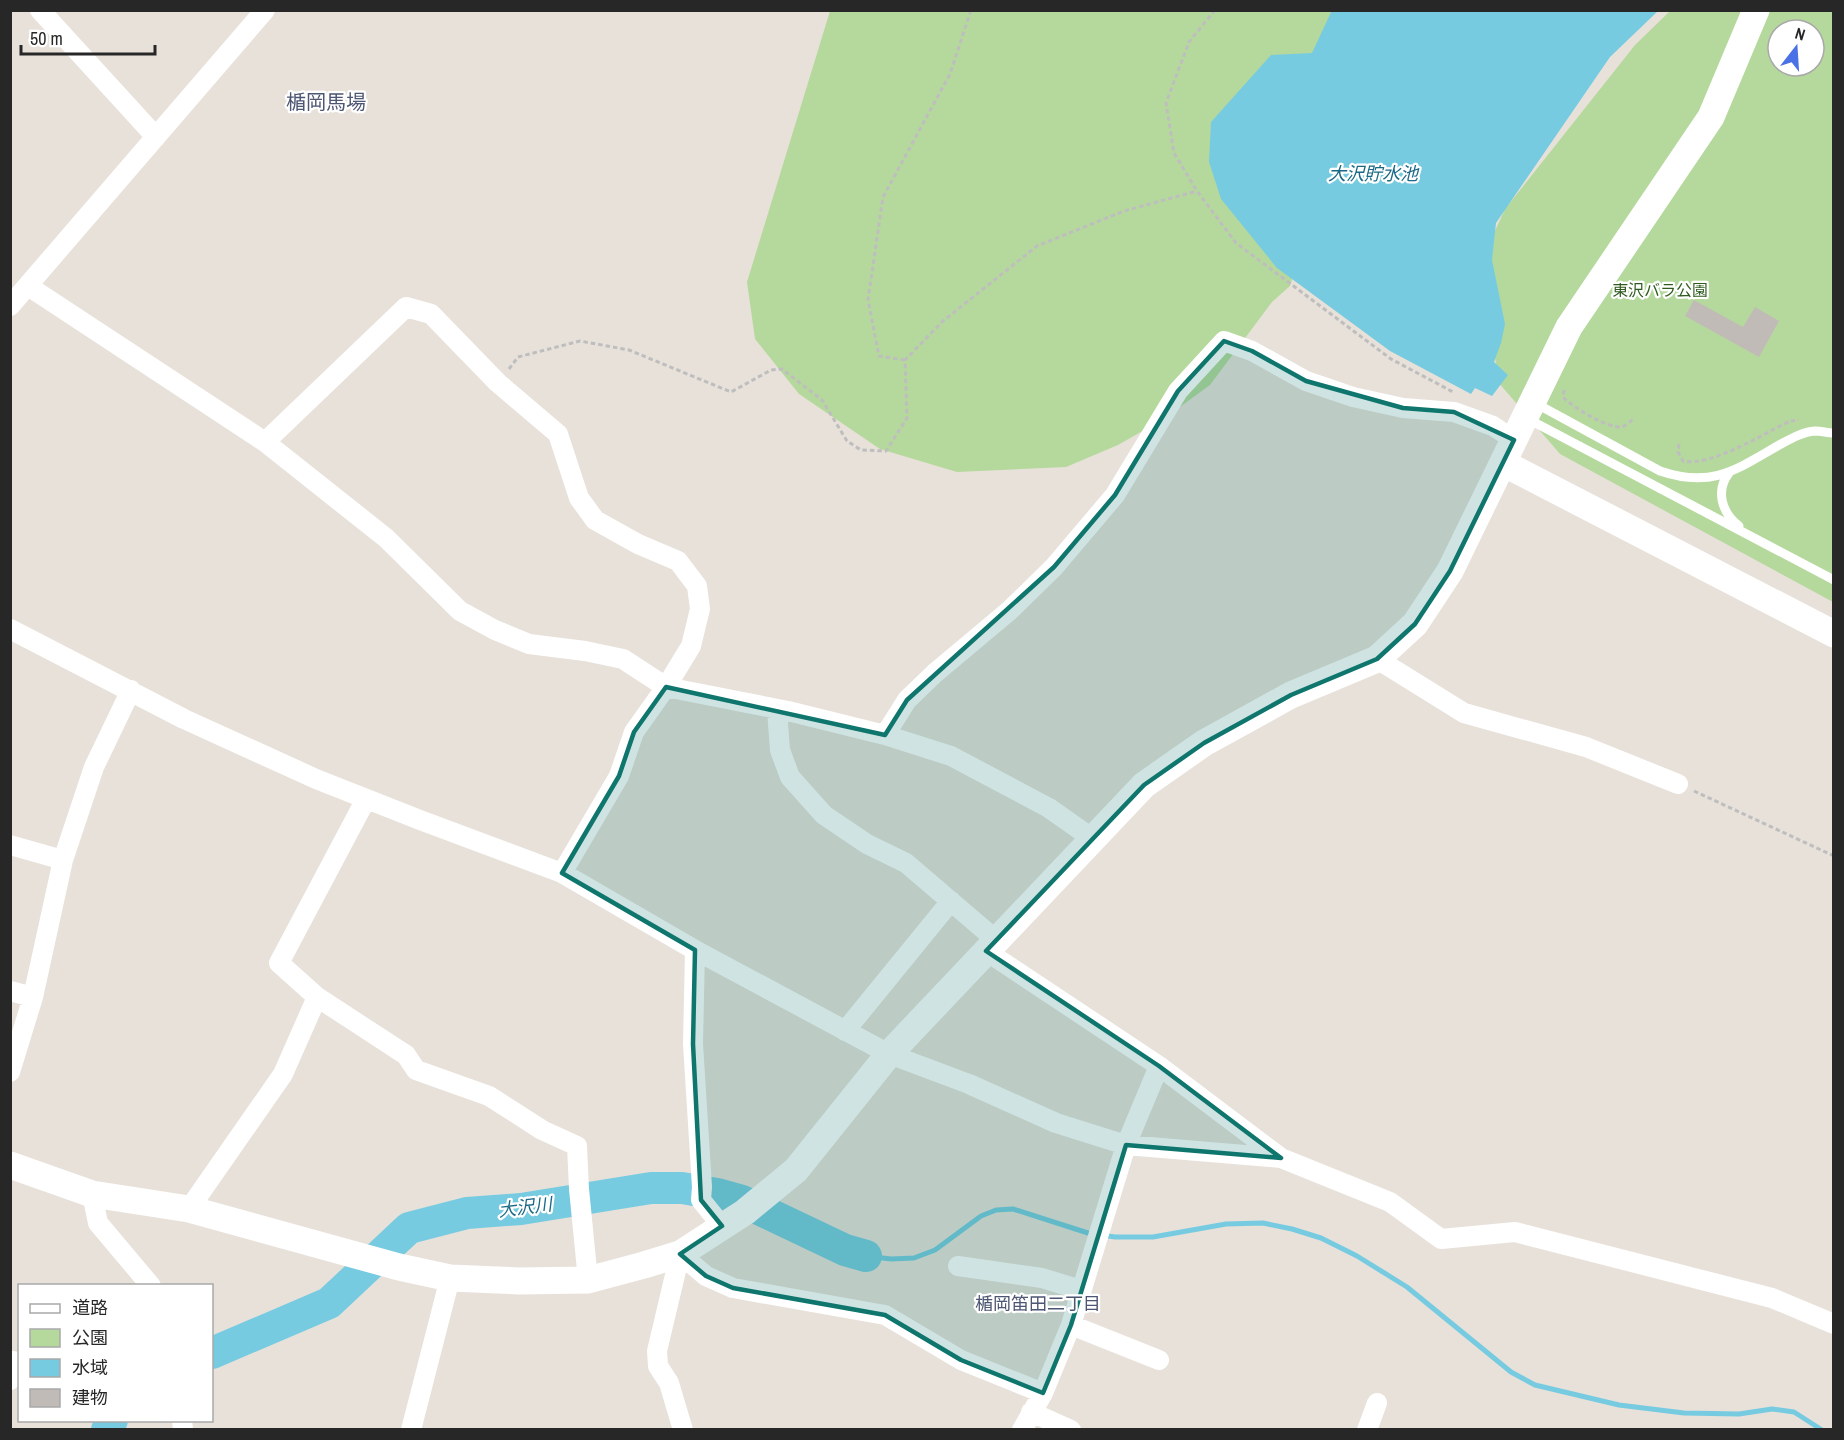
<svg xmlns="http://www.w3.org/2000/svg" width="1844" height="1440" viewBox="0 0 1844 1440" font-family="'Archivo Narrow','Noto Sans JP',sans-serif">
  <style>
    .green { fill: #b5d99c; fill-rule: evenodd }
    .water { fill: #77cbe0 }
    .lines { fill: none; stroke-linecap: round; stroke-linejoin: round }
    .stream { stroke: #77cbe0; stroke-width: 5 }
    .river { stroke: #77cbe0; stroke-width: 32 }
    .building { fill: #c1bbb7 }
    .path { stroke: #bebebe; stroke-width: 3; stroke-dasharray: 4.5 3; stroke-linecap: butt }
    .lane { stroke: #fff; stroke-width: 9 }
    .street { stroke: #fff; stroke-width: 20 }
    .secondary { stroke: #fff; stroke-width: 27 }
    .marked { fill: #0f766e; fill-opacity: 0.2; stroke: #0f766e; stroke-width: 4.5; stroke-linejoin: round }
    .labels { text-anchor: middle; dominant-baseline: central; stroke-width: 4.5; stroke-linejoin: round; paint-order: stroke }
    .park-label { font-size: 16px; fill: #305b20; stroke: #fff }
    .water-label { font-size: 18px; font-style: italic; fill: #1b6987; stroke: #fff }
    .neighbourhood-label { font-size: 18px; fill: #4d5672; stroke: #fff }
    .quarter-label { font-size: 20px; fill: #4d5672; stroke: #fff }
  </style>
  <rect width="100%" height="100%" fill="#e8e1da"/>
  <path class="green" d="M830,11H1394L1311,217L1290,286L1272,302L1210,385L1162,420L1118,445L1066,467L957,472L880,449L799,394L755,339L747,282Z
    M1670,11H1833V602L1560,454L1498,382L1483,257L1505,209L1635,45ZM1778,30H1814V66H1778Z"/>
  <path class="water" d="M1332,10L1658,11L1610,57L1496,223L1492,260L1505,324L1501,343L1494,362L1508,375L1492,396L1475,388L1471,394L1390,351L1277,268L1221,199L1209,162L1211,122L1271,55L1312,53Z"/>
  <g class="lines">
    <path class="stream" d="M866,1256L891,1259L914,1258L935,1250L981,1216L996,1210L1013,1209L1088,1233L1115,1237H1153L1226,1224L1263,1223L1292,1229L1321,1238L1357,1256L1407,1287L1511,1372L1535,1385L1619,1405L1684,1413L1739,1414L1772,1409L1794,1412L1822,1430"/>
    <path class="river" d="M212,1353L329,1303L409,1228L467,1213L521,1209L651,1188H682L717,1194L742,1201L845,1250L866,1256
      M107,1430L112,1420"/>
  </g>
  <path class="building" d="M1694,300L1743,327L1755,307L1779,321L1759,357L1685,316Z"/>
  <g class="lines">
    <path class="path" d="M1215,10L1189,42L1166,103L1174,153L1197,191L1236,243L1391,359L1455,393
      M905,360L879,356L868,300L883,197L950,74L971,10
      M509,369L518,357L580,341L629,350L731,392L771,370L782,369L822,400L847,441L861,450L886,451L907,418L905,360L943,321L1037,246L1124,211L1197,191
      M1564,390L1563,397C1572,407 1607,428 1621,427C1626,426 1630,422 1633,419
      M1679,444L1678,452L1683,461C1711,467 1763,434 1790,421L1799,420
      M1694,791L1834,856"/>
    <path class="lane" d="M1535,403L1660,471C1713,489 1737,469 1781,444C1792,438 1803,432 1815,431C1821,431 1828,433 1834,433
      M1528,419L1834,580
      M1729,473C1715,491 1722,513 1739,526"/>
    <path class="street" d="M40,10L156,137
      M28,286L265,442L386,538L460,611L495,630L529,644L585,651L623,659L666,687L788,711L885,735L951,756L1049,808L1093,839
      M10,306L265,10
      M265,442L406,307L431,314L498,383L558,434L579,498L595,520L638,544L678,561L697,586L700,609L691,646L666,687L634,732L619,776L562,873
      M10,629L184,719L316,779L420,820L562,873L695,950L889,1054L969,1084L1056,1123L1126,1145L1281,1158
      M1377,659L1464,713L1586,747L1678,784
      M777,710L780,750L790,777L824,815L867,844L906,863L996,940
      M885,735L907,700L935,673L1009,611L1054,567L1115,495L1178,391L1224,341L1252,351L1306,381L1353,397L1403,408L1454,412L1493,426L1514,440
      M366,799L279,963L317,997L406,1055L416,1070L489,1096L542,1130L577,1146L579,1189L588,1280
      M10,845L63,860
      M695,950L693,1044L702,1187L701,1200L722,1226
      M986,951L1159,1066L1281,1158L1390,1202L1441,1239L1515,1232L1772,1298L1834,1324
      M10,991L33,997
      M845,1031L951,901
      M10,1072L33,997L63,860L94,767L131,690
      M92,1194L98,1223L151,1286
      M189,1209L283,1074L317,997
      M958,1266L1042,1278L1081,1290
      M1071,1325L1159,1360
      M10,1361H14L10,1380
      M1031,1412L1071,1430
      M182,1420L183,1430
      M411,1430L450,1278
      M683,1430L669,1383L658,1366L657,1351L680,1254L706,1276L733,1288L885,1315L961,1360L1043,1393
      M1022,1430L1043,1393L1071,1325L1126,1145L1159,1066
      M1367,1430L1377,1403"/>
    <path class="secondary" d="M1503,463L1834,634
      M10,1165L92,1194L189,1209L399,1267L450,1278L519,1281L588,1280L644,1265L680,1254L745,1212L796,1170L889,1054L1144,785L1204,743L1291,695L1377,659L1415,624L1450,571L1569,327L1711,117L1756,10"/>
  </g>
  <path class="marked" d="M1224,341L1252,351L1306,381L1403,408L1454,412L1514,440L1450,571L1415,624L1377,659L1291,695L1204,743L1144,785L986,951L1159,1066L1281,1158L1126,1145L1071,1325L1043,1393L961,1360L885,1315L733,1288L706,1276L680,1254L722,1226L701,1200L693,1044L695,950L562,873L619,776L634,732L666,687L885,735L907,700L1054,567L1115,495L1178,391Z"/>
  <g class="labels">
    <g class="park-label">
      <text x="1660" y="290">東沢バラ公園</text>
    </g>
    <g class="water-label">
      <text x="1373" y="173">大沢貯水池</text>
      <text transform="translate(525 1207) rotate(-7)">大沢川</text>
    </g>
    <g class="neighbourhood-label">
      <text x="1038" y="1303">楯岡笛田二丁目</text>
    </g>
    <g class="quarter-label">
      <text x="326" y="101">楯岡馬場</text>
    </g>
  </g>
  <rect width="1844" height="1440" fill="none" stroke="#272727" stroke-width="24"/>
  <rect x="18" y="1284" width="195" height="138" fill="#ffffff" stroke="#a9a9a9" stroke-width="1.5"/>
  <rect x="30" y="1304" width="30" height="9" fill="#ffffff" stroke="#a9a9a9" stroke-width="1.5"/>
  <text x="72" y="1314" font-size="18" fill="#272727">道路</text>
  <rect x="30" y="1329" width="30" height="18" fill="#b5d99c" stroke="#a9a9a9" stroke-width="1.5"/>
  <text x="72" y="1344" font-size="18" fill="#272727">公園</text>
  <rect x="30" y="1359" width="30" height="18" fill="#77cbe0" stroke="#a9a9a9" stroke-width="1.5"/>
  <text x="72" y="1374" font-size="18" fill="#272727">水域</text>
  <rect x="30" y="1389" width="30" height="18" fill="#c1bbb7" stroke="#a9a9a9" stroke-width="1.5"/>
  <text x="72" y="1404" font-size="18" fill="#272727">建物</text>
  <g transform="translate(1796 48) rotate(17)"><circle r="28" fill="#ffffff" stroke="#a9a9a9" stroke-width="1.5"/>
  <path d="M0-4.5L10 22L0 15L-10 22Z" fill="#4a71e5"/>
  <text y="-9" font-size="16" font-weight="bold" text-anchor="middle" fill="#272727">N</text>
  </g>
  <path d="M21 45v9h134v-9" fill="none" stroke="#272727" stroke-width="3"/>
  <text x="30" y="45" font-size="18" fill="#272727" stroke="#ffffff" stroke-width="4.5" paint-order="stroke">50 m</text>
</svg>
